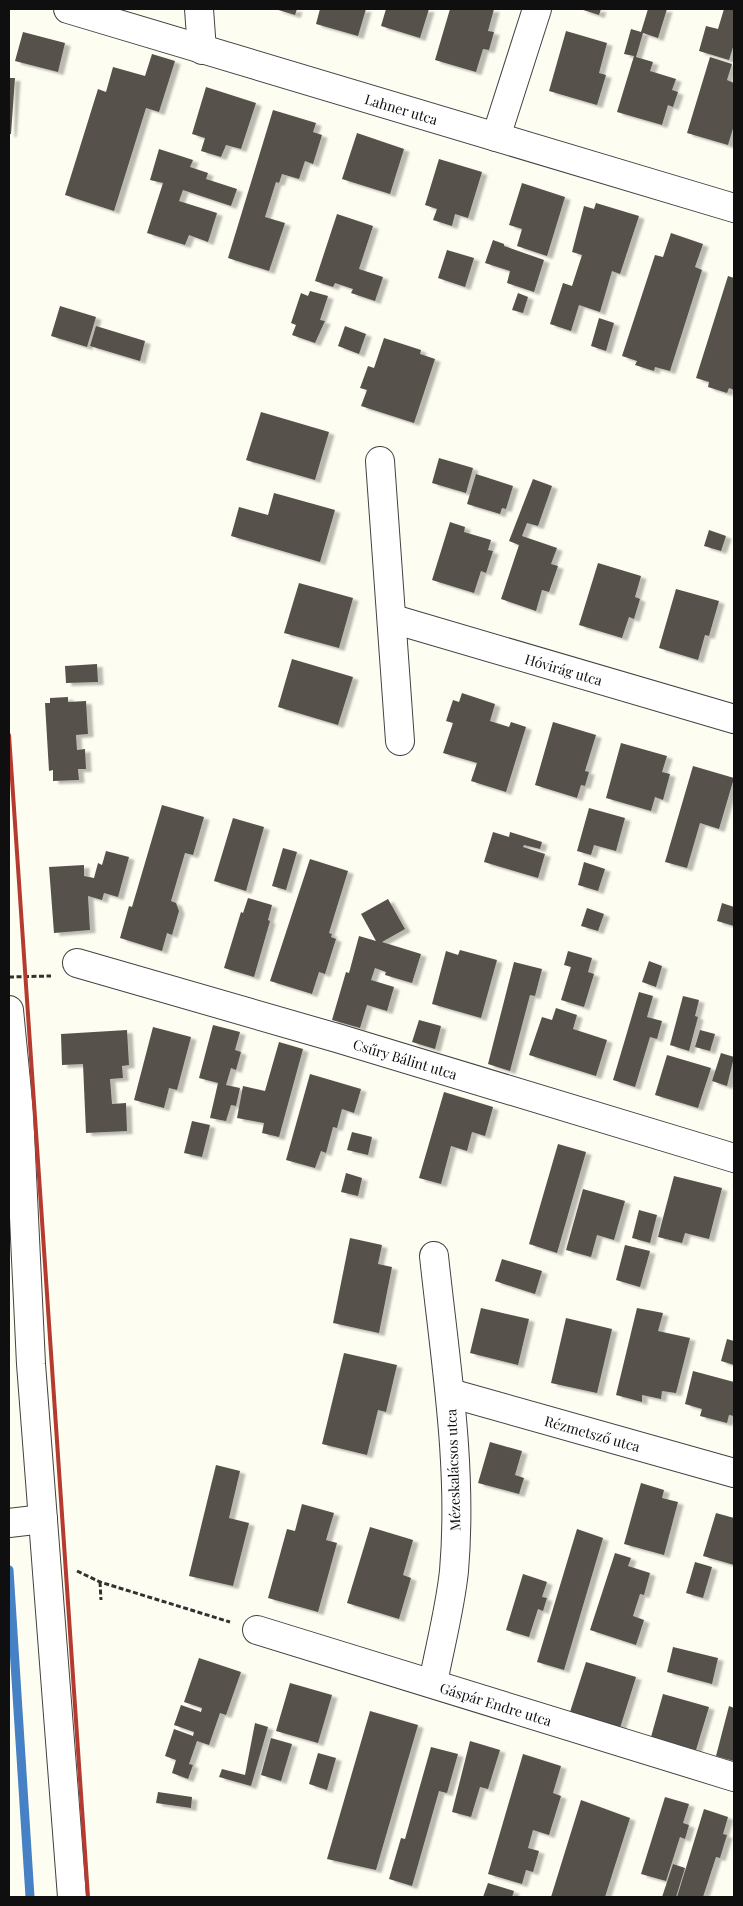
<svg xmlns="http://www.w3.org/2000/svg" width="743" height="1906" viewBox="0 0 743 1906" font-family="'Playfair Display',serif">
  <style>
    .lines { fill: none; stroke-linecap: round; stroke-linejoin: round }
    .stream { stroke: #4581c4; stroke-width: 9 }
    .building { fill: #56514c; filter: url(#shadow) }
    .minor-casing { stroke: #424242; stroke-width: 30 }
    .path { stroke: #313131; stroke-width: 3; stroke-dasharray: 5 2.5; stroke-linecap: butt }
    .minor { stroke: #fff; stroke-width: 28 }
    .rail { stroke: #b53b30; stroke-width: 4 }
    .labels { text-anchor: middle; dominant-baseline: central; stroke-width: 5; stroke-linejoin: round; paint-order: stroke }
    .street-label { font-size: 14px; fill: #0f0f0f; stroke: #fff }
  </style>
  <defs>
    <filter id="shadow"><feDropShadow dx="5.5" dy="3" stdDeviation="1" flood-color="#0004"/></filter>
  </defs>
  <rect width="100%" height="100%" fill="#fefdf1"/>
  <g class="lines">
    <path class="stream" d="M9,1570L30,1897"/>
  </g>
  <path class="building" d="M275,9H297L295,15Z
    M320,9H366L358,36L316,24Z
    M386,9H429L420,38L381,26Z
    M450,9H494L488,31L494,32L489,50L483,49L476,72L435,60Z
    M580,9H601L599,15Z
    M648,9H667L658,38L643,33L636,57L653,62L650,71L676,79L672,90L678,92L673,107L668,105L662,125L617,112L634,56L624,54L631,29L641,32Z
    M724,9H734V44L729,60L699,51L706,26L718,29Z
    M566,31L607,43L599,73L606,75L597,105L549,91Z
    M23,32L65,43L58,72L15,61Z
    M152,54L175,61L159,112L146,108L114,211L65,195L98,89L106,92L113,67L145,76Z
    M710,57L732,64L727,80L734,83V125L728,145L687,133Z
    M9,78H15L11,134H9Z
    M206,87L256,103L241,149L226,145L221,157L201,151L205,138L192,134Z
    M273,110L316,123L313,132L322,135L313,164L305,161L299,179L282,174L279,183L276,182L265,217L285,223L269,271L228,258Z
    M357,133L404,149L390,194L342,179Z
    M159,149L193,160L190,167L208,173L206,179L237,189L231,206L183,190L179,201L217,213L208,242L189,235L185,245L147,233L163,183L150,180Z
    M439,159L482,172L468,218L455,214L452,226L433,220L437,209L425,205Z
    M522,183L565,197L547,256L517,246L522,229L509,225Z
    M596,203L639,216L620,274L612,271L600,312L579,305L571,331L550,324L563,283L572,286L582,255L572,252L584,206L594,209Z
    M337,214L373,226L359,269L383,277L375,301L351,293L353,289L335,283L333,287L315,281Z
    M671,233L703,244L695,267L702,270L670,371L655,367L654,371L635,365L637,361L622,356L655,255L663,257Z
    M493,240L504,244V246L544,260L534,292L507,283L510,271L485,263Z
    M447,250L474,258L465,287L438,278Z
    M728,276L734,278V390L729,388L727,393L708,387L709,382L696,378Z
    M310,291L328,296L320,320L325,321L315,343L292,335L296,325L291,323L301,293L308,296Z
    M518,293L528,297L523,313L512,310Z
    M60,306L96,317L87,347L51,336Z
    M599,318L614,323L606,351L591,346Z
    M96,326L145,341L140,361L90,346Z
    M345,326L366,334L359,354L338,346Z
    M384,338L421,350L420,354L435,359L414,423L361,406L367,390L360,388L368,366L374,368Z
    M261,412L329,432L315,480L246,460Z
    M439,458L473,468L466,493L432,483Z
    M476,474L513,486L506,509L502,508L500,514L467,504Z
    M533,479L552,486L538,526L527,523L522,536L557,548L551,564L558,566L549,592L542,590L536,611L501,599L519,545L509,541Z
    M274,493L335,510L320,562L231,536L239,507L268,515Z
    M450,522L465,527L464,532L491,540L488,550L493,551L486,573L481,571L474,593L432,580Z
    M709,530L726,536L721,551L704,546Z
    M598,563L641,576L635,597L640,599L634,619L629,617L622,638L579,625Z
    M299,583L353,598L339,648L284,633Z
    M676,589L719,601L709,636L705,635L698,660L659,648Z
    M292,659L353,677L338,725L278,707Z
    M97,664L98,682L66,683L65,666Z
    M462,693L495,704L490,721L509,727L511,722L526,727L506,792L471,781L477,763L443,753L453,723L446,721L453,700L459,702Z
    M68,697V702L86,701L88,734L76,735L77,750L85,749L86,769H78L79,780L53,781V770L49,771L45,703H50V698Z
    M553,722L596,735L585,771L589,772L585,786L581,785L577,798L535,785Z
    M621,743L667,756L662,772L670,774L663,800L655,797L651,811L606,798Z
    M693,766L734,778L719,829L700,823L687,868L665,862Z
    M162,805L204,817L193,855L185,853L171,901L176,903L179,911L172,935L167,933L162,951L120,938L129,906L132,907Z
    M589,808L625,818L616,851L594,845L591,855L577,851Z
    M233,818L264,827L246,891L214,881Z
    M493,832L509,837L510,832L542,842L540,849L524,845L523,847L545,854L538,878L484,862Z
    M283,848L297,852L286,890L272,886Z
    M106,851L129,857L118,897L104,893L102,900L88,896L90,930L54,933L49,867L84,865V876L94,878L98,863L102,865Z
    M310,859L348,871L329,933L332,934L331,937L336,939L325,974L319,972L312,994L270,981Z
    M584,862L605,869L598,891L578,885Z
    M248,898L272,905L268,920L270,921L254,977L224,968L241,912L243,913Z
    M388,899L405,929L382,942L421,954L412,983L385,975L386,972L375,968L371,980L394,987L387,1011L367,1005L360,1028L332,1020L346,972L349,973L359,936L376,941L361,914Z
    M722,903L734,907V926L717,921Z
    M587,908L604,914L598,931L581,926Z
    M460,950L497,960L481,1018L432,1004L446,951L458,955Z
    M568,951L592,958L588,972L594,974L584,1007L561,1000L571,967L564,965Z
    M649,961L662,966L656,987L642,982Z
    M514,962L542,969L535,996L530,995L510,1071L488,1064Z
    M639,992L653,996L647,1017L662,1021L657,1039L650,1037L635,1087L613,1080Z
    M683,996L699,1000L695,1016L698,1017L689,1051L670,1045Z
    M556,1008L577,1015L573,1029L607,1040L596,1076L529,1055L542,1017L552,1020Z
    M419,1020L441,1026L435,1049L412,1042Z
    M213,1025L240,1032L235,1050L241,1052L236,1070L231,1068L226,1085L240,1088L236,1106L231,1105L226,1121L210,1118L218,1083L199,1078Z
    M153,1027L191,1037L177,1090L169,1088L164,1108L134,1100Z
    M127,1030L129,1065L122,1066L123,1078L110,1079L112,1104L126,1103L127,1131L86,1133L83,1064L62,1065L61,1034Z
    M700,1030L715,1034L710,1051L695,1047Z
    M279,1042L303,1049L279,1137L262,1133L264,1123L237,1118L243,1086L265,1091Z
    M721,1053L734,1057L727,1086L712,1081Z
    M667,1055L711,1068L698,1108L655,1095Z
    M310,1074L361,1089L354,1113L342,1109L337,1128L333,1127L326,1153L321,1151L315,1168L286,1160Z
    M444,1092L493,1107L485,1136L472,1132L467,1151L451,1146L441,1184L419,1178Z
    M192,1121L210,1125L202,1157L184,1153Z
    M352,1132L372,1137L368,1155L347,1150Z
    M558,1144L586,1152L557,1253L529,1244Z
    M346,1173L362,1178L358,1196L341,1192Z
    M674,1176L722,1188L709,1239L685,1233L682,1243L658,1237Z
    M583,1189L625,1201L614,1240L597,1235L591,1257L566,1250Z
    M639,1210L657,1215L650,1243L632,1238Z
    M350,1238L382,1245L378,1264L392,1267L379,1333L333,1323Z
    M625,1245L650,1251L640,1287L616,1280Z
    M502,1259L542,1271L535,1294L495,1281Z
    M481,1308L529,1319L518,1365L470,1353Z
    M637,1308L663,1313L658,1331L690,1338L676,1393L662,1391L661,1399L642,1395V1402L616,1395Z
    M566,1318L612,1329L597,1393L551,1383Z
    M727,1339L734,1341V1365L721,1361Z
    M344,1353L397,1365L386,1412L378,1410L367,1455L322,1444Z
    M693,1371L734,1382V1416L729,1415L727,1423L700,1416L702,1409L685,1404Z
    M490,1442L522,1451L515,1475L524,1478L519,1494L478,1483Z
    M216,1465L240,1471L229,1518L249,1523L233,1586L189,1576Z
    M641,1483L664,1490L662,1498L678,1502L664,1555L624,1544Z
    M302,1504L334,1513L326,1540L337,1543L318,1612L268,1598L287,1529L295,1531Z
    M716,1513L734,1518V1565L703,1556Z
    M370,1527L413,1540L403,1575L411,1578L399,1619L347,1603Z
    M577,1529L603,1538L564,1670L537,1662Z
    M615,1553L631,1558L628,1566L650,1573L644,1595L640,1594L633,1616L644,1620L636,1645L590,1630Z
    M695,1562L712,1567L703,1598L686,1593Z
    M523,1574L547,1582L542,1597L547,1598L543,1611L538,1609L529,1637L506,1630Z
    M673,1647L718,1658L712,1684L667,1672Z
    M199,1658L241,1672L226,1715L220,1713L209,1745L197,1741L189,1764L193,1765L188,1779L172,1773L176,1760L165,1756L174,1729L193,1736L194,1732L174,1725L181,1705L201,1712L202,1708L184,1702Z
    M586,1662L636,1677L620,1728L570,1712Z
    M290,1683L332,1695L318,1743L276,1731Z
    M663,1694L709,1707L696,1750L651,1737Z
    M729,1706L734,1708V1761L716,1756Z
    M370,1711L418,1725L376,1870L327,1859Z
    M255,1723L268,1727L251,1786L219,1777L222,1769L245,1775Z
    M271,1738L292,1744L281,1781L261,1775Z
    M470,1741L500,1750L488,1789L480,1787L471,1817L452,1812Z
    M431,1747L458,1754L447,1793L439,1791L412,1886L389,1879L401,1838L405,1839Z
    M318,1753L336,1758L327,1790L309,1784Z
    M523,1754L561,1766L553,1793L561,1796L549,1835L533,1830L528,1848L539,1851L533,1872L526,1870L522,1884L488,1874Z
    M158,1792L192,1797L191,1808L156,1803Z
    M665,1797L689,1804L683,1823L689,1825L685,1839L680,1837L666,1881L641,1874Z
    M581,1800L630,1818L605,1897H551Z
    M704,1809L728,1817L723,1834L727,1835L720,1858L716,1857L703,1897H677Z
    M673,1864L685,1868L676,1897H662Z
    M488,1883L514,1891L512,1897H483Z"/>
  <g class="lines">
    <defs>
      <g id="minor">
        <path id="s1" d="M68,9L734,208"/>
        <path d="M199,9L202,50"/>
        <path d="M496,137L537,9"/>
        <path d="M380,461L400,741"/>
        <path id="s2" d="M393,619L734,719"/>
        <path id="s3" d="M77,963L337,1038L734,1158"/>
        <path d="M9,1010L19,1112L31,1364L72,1897"/>
        <path id="s4" d="M450,1393L734,1473"/>
        <path d="M9,1523L43,1519"/>
        <path id="s5" d="M257,1630L734,1777"/>
        <path d="M433,1683C440,1646 450,1609 454,1571C463,1466 445,1360 434,1256"/>
      </g>
    </defs>
    <use href="#minor" class="minor-casing"/>
    <path class="path" d="M9,977L51,976
      M77,1571L100,1582L230,1622
      M100,1582L101,1600"/>
    <use href="#minor" class="minor"/>
    <path class="rail" d="M9,735L88,1897"/>
  </g>
  <g class="labels">
    <g class="street-label">
      <text stroke="none"><textPath href="#s1" startOffset="348">Lahner utca</textPath></text>
      <text stroke="none"><textPath href="#s2" startOffset="178">Hóvirág utca</textPath></text>
      <text stroke="none"><textPath href="#s3" startOffset="342">Csűry Bálint utca</textPath></text>
      <text stroke="none"><textPath href="#s4" startOffset="148">Rézmetsző utca</textPath></text>
      <text transform="translate(453 1470) rotate(-92)">Mézeskalácsos utca</text>
      <text stroke="none"><textPath href="#s5" startOffset="250">Gáspár Endre utca</textPath></text>
    </g>
  </g>
  <rect width="743" height="1906" fill="none" stroke="#0f0f0f" stroke-width="20"/>
</svg>
